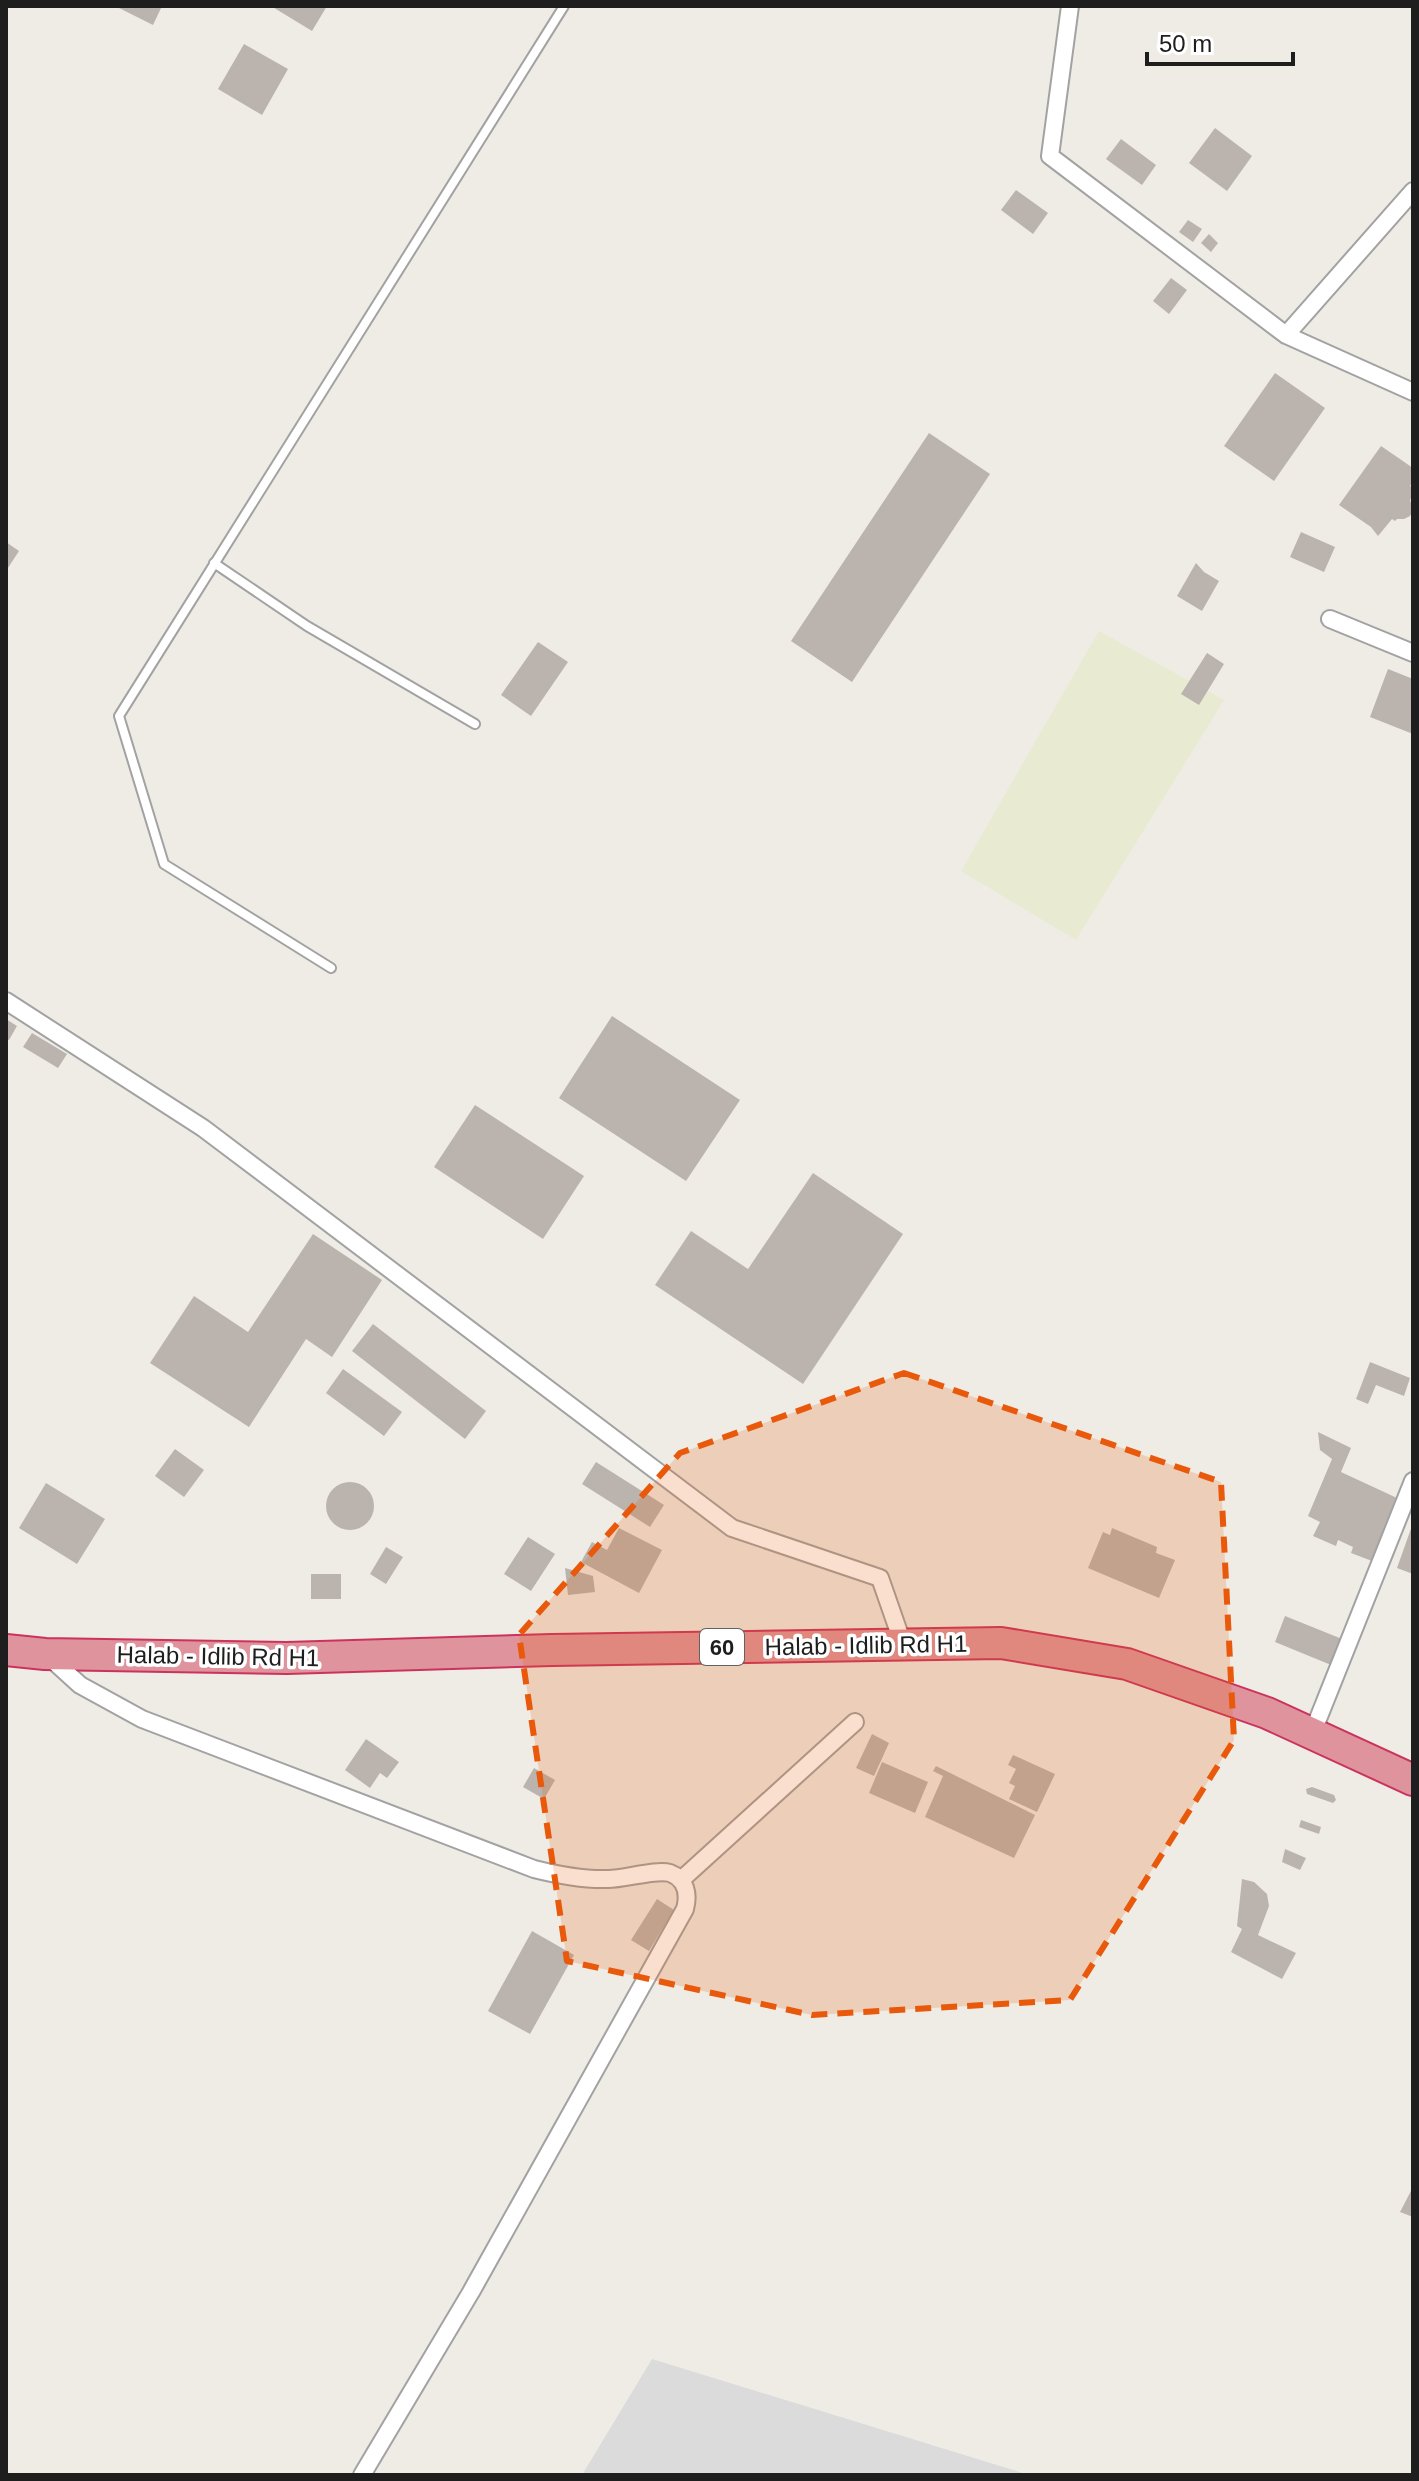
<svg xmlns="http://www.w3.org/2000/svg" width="1419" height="2481" viewBox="0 0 1419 2481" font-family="Helvetica,sans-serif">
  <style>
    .residential { fill: #dcdbdb }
    .farmland { fill: #e8ebd2 }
    .building { fill: #bbb4ae }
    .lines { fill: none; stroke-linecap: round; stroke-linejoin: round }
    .lane-casing { stroke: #a2a2a2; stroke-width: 12 }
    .street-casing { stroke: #a2a2a2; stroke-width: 20 }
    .highway-casing { stroke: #cb335d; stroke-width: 34 }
    .lane { stroke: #fff; stroke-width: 8 }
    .street { stroke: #fff; stroke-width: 16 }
    .highway { stroke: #df939c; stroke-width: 30 }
    .marked { fill: #e8590c; fill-opacity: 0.2; stroke: #e8590c; stroke-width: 6; stroke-dasharray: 16 10; stroke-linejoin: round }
    .labels { text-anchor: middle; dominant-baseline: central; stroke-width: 7; stroke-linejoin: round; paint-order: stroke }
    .shield { fill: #fff; stroke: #626262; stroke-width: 2 }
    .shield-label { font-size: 22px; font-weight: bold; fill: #1e1e1e }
    .street-label { font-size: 24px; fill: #1e1e1e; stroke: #fff }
  </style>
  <rect width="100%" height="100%" fill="#eeece5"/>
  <path class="residential" d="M652,2359L1029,2475H582Z"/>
  <path class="farmland" d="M1099,631L1224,700L1076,940L961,871Z"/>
  <path class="building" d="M115,6H162L153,25Z
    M271,6H327L312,31Z
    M244,44L288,69L262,115L218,89Z
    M1215,128L1252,156L1227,191L1189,163Z
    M1121,139L1156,165L1142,185L1106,159Z
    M1016,190L1048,213L1033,234L1001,210Z
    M1188,220L1202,229L1193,242L1179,232Z
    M1209,234L1218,243L1211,252L1201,243Z
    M1171,278L1187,290L1169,314L1153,301Z
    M1275,373L1325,408L1274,481L1224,446Z
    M929,433L990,474L852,682L791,641Z
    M1381,446L1413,468V481L1410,486L1413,488V495L1410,500L1413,510L1410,516L1404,519H1397L1395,521L1392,519L1378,536L1371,527L1339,505Z
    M1301,532L1335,547L1324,572L1290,557Z
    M6,542L19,551L6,571Z
    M1196,563L1204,572L1219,581L1202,611L1177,596Z
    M538,642L568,662L531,716L501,695Z
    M1207,653L1224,664L1199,705L1181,694Z
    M1388,669L1413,679V734L1370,717Z
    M612,1016L740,1100L686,1181L559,1098Z
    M6,1019L17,1026L9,1040L6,1039Z
    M32,1033L67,1054L58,1068L23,1047Z
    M475,1105L584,1176L543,1239L434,1167Z
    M813,1173L903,1234L803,1384L655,1285L691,1231L748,1269Z
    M313,1234L382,1280L332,1357L306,1339L249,1427L150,1363L194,1296L248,1332Z
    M373,1324L486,1411L465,1439L352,1351Z
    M1370,1362L1410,1378L1404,1396L1376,1385L1368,1404L1356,1399Z
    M343,1369L402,1412L384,1436L326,1393Z
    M1318,1432L1351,1448L1341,1472L1397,1498L1372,1561L1351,1553L1353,1547L1338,1540L1336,1546L1313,1536L1320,1522L1308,1516L1332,1459L1320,1450Z
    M175,1449L204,1470L184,1497L155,1476Z
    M596,1462L664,1505L650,1527L582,1484Z
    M326 1506a24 24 0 1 1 48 0a24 24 0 1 1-48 0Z
    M46,1483L105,1519L77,1564L19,1528Z
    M1413,1523V1574L1397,1568Z
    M619,1528L662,1550L639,1593L581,1562L592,1542L607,1550Z
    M1112,1528L1157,1547L1156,1553L1175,1560L1159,1598L1088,1568L1103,1532L1110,1535Z
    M528,1537L555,1554L531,1591L504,1574Z
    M386,1547L403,1557L386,1584L370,1574Z
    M565,1568L593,1576L595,1592L568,1595Z
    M311,1574H341V1599H311Z
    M1285,1616L1347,1641L1336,1667L1275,1642Z
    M872,1734L889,1743L874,1776L856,1768Z
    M366,1739L399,1762L387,1778L380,1773L370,1788L345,1770Z
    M1013,1755L1055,1774L1037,1812L1009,1799L1015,1786L1009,1783L1016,1769L1008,1765Z
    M882,1762L928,1782L915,1813L869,1793Z
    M936,1766L1035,1815L1014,1858L925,1817L943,1776L933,1771Z
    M534,1768L555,1780L544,1799L523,1787Z
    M1312,1787L1334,1795L1336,1800L1333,1803L1307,1794L1306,1789Z
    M1301,1820L1321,1827L1319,1834L1299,1827Z
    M1285,1849L1306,1858L1300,1870L1282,1862Z
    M1242,1879L1254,1882L1267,1894L1269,1906L1258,1935L1296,1953L1282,1979L1231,1952L1242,1929L1237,1926Z
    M657,1899L674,1910L649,1951L631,1940Z
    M532,1931L574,1955L530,2034L488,2011Z
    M1413,2187V2217L1400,2212Z"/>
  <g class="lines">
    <defs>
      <path id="lane" d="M214,563L307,626L475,724
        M331,968L164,864L119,716L564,6"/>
      <path id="street" d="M1070,6L1050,156L1286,335L1413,392
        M1286,335L1413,191
        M1330,619L1413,653
        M6,1001L203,1128L732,1528L880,1578L903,1644
        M47,1655L80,1685L142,1719L534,1869C558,1875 583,1880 608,1879C625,1879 656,1869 670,1873C686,1879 689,1894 685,1909L471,2292L362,2475
        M1312,1734L1413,1481
        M681,1880L855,1722"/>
      <path id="highway" d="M6,1650L45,1654L287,1658L552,1650L1001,1643L1127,1664L1267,1713L1413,1780"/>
    </defs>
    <use href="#lane" class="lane-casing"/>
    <use href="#street" class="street-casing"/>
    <use href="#highway" class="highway-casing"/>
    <use href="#lane" class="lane"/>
    <use href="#street" class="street"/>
    <use href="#highway" class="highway"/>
  </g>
  <path class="marked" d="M904,1373L1221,1482L1234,1740L1070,2000L812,2015L567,1961L519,1635L680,1453Z"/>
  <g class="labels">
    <rect class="shield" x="700" y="1629" width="44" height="36" rx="6"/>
    <g class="shield-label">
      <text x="722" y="1647">60</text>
    </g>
    <g class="street-label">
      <text transform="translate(866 1645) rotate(-1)">Halab - Idlib Rd H1</text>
      <text transform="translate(218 1656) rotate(1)">Halab - Idlib Rd H1</text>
    </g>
  </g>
  <rect width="1419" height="2481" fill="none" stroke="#1e1e1e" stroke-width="16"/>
  <path d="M1147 52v12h146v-12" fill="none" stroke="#1e1e1e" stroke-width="4"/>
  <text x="1159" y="52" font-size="24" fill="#1e1e1e" stroke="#ffffff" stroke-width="6" paint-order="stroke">50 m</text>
</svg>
